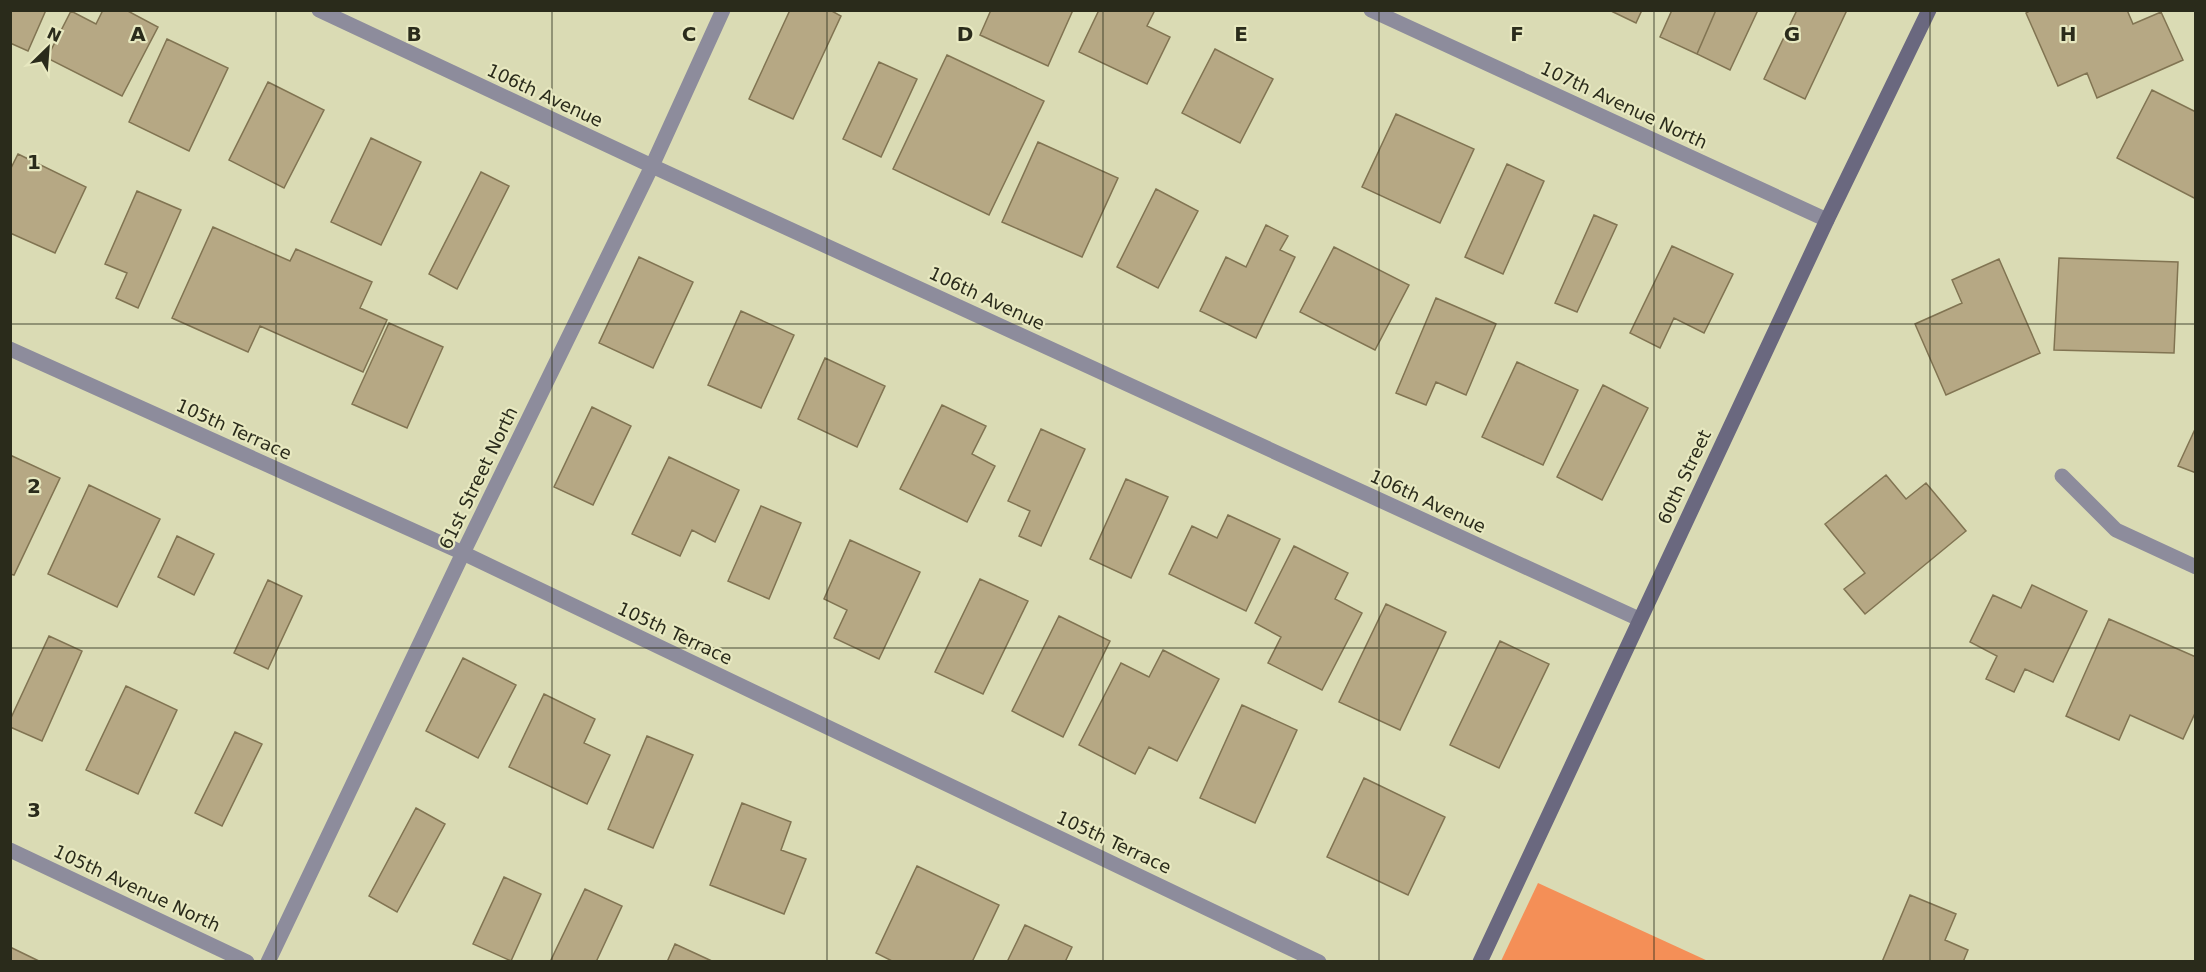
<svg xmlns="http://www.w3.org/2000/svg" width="2206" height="972" viewBox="0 0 2206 972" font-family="'DejaVu Sans',sans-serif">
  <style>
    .green { fill: #f48f57 }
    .building { fill: #b6a884; stroke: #817452; stroke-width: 1.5 }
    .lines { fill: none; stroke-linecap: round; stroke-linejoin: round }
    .street { stroke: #8d8c9c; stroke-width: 15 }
    .secondary { stroke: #6a687f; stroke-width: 15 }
    .grid { fill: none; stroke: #2a2b1b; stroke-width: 1.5; stroke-opacity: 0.55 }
    .labels { text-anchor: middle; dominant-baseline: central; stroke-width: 4.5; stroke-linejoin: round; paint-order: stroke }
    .street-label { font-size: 18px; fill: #2a2b1b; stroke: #e7e8c0 }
    .grid-label { font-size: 20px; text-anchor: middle; font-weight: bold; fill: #2a2b1b; stroke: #e7e8c0; stroke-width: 4.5; stroke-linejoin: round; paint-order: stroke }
  </style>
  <rect width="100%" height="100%" fill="#dadbb4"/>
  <path class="green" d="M1538,883L1708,961H1501Z"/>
  <path class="building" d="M10,10H46L28,51L10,43Z
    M103,10H126L158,27L122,96L47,58L71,11L96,24Z
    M790,10H830L841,16L793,119L749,99Z
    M991,10H1073L1048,66L980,35Z
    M1099,10H1155L1147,26L1170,37L1147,84L1079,52Z
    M1609,10H1642L1636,23Z
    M1672,10H1716L1697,54L1660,37Z
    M1716,10H1758L1730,70L1697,54Z
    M1797,10H1847L1805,99L1764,79Z
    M2031,10H2127L2133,24L2161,12L2183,60L2097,98L2087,73L2058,86L2026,13Z
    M167,39L228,68L189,151L129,122Z
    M1215,49L1273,79L1240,143L1182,113Z
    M947,55L1044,101L989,215L893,169Z
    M879,62L917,79L881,157L843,139Z
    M268,82L324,110L284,188L229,160Z
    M2152,90L2196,112V199L2117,158Z
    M1396,114L1474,149L1440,223L1362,187Z
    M371,138L421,162L381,245L331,222Z
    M1038,142L1118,178L1082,257L1002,222Z
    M18,154L86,187L55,253L10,233V170Z
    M1507,164L1544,181L1503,274L1465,257Z
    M481,172L509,186L457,289L429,274Z
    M1156,189L1198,211L1158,288L1117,267Z
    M137,191L181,210L138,308L116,298L127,273L105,264Z
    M1594,215L1617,225L1577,312L1555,303Z
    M1266,225L1288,236L1280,250L1295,257L1256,338L1200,311L1226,257L1246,267Z
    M213,227L290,261L296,249L372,282L360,308L387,320L363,372L260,326L248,352L172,318Z
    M1672,246L1733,274L1704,333L1674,318L1660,348L1630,333Z
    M1334,247L1409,285L1375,350L1300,312Z
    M639,257L693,282L653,368L599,343Z
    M2059,258L2178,262L2174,353L2054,350Z
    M1999,259L2040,353L1946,395L1915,324L1962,303L1952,280Z
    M1436,298L1496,324L1466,395L1436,382L1426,405L1396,393Z
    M741,311L794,335L761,408L708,385Z
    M389,323L443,347L407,428L352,404Z
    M825,358L885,386L857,447L798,419Z
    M1517,362L1578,390L1543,465L1482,437Z
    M1603,385L1648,408L1602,500L1557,477Z
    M942,405L986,426L972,454L995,466L967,522L900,489Z
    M592,407L631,426L593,505L554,487Z
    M2196,427V473L2178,466Z
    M1041,429L1085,449L1041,546L1019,536L1030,511L1008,501Z
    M10,455L60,478L14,575L10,574Z
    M669,457L739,490L715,542L692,530L680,556L632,534Z
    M1886,475L1906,499L1926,483L1966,531L1865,614L1844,589L1865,573L1825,524Z
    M1126,479L1168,497L1131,578L1090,559Z
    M89,485L160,519L117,607L48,574Z
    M761,506L801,523L769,599L728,581Z
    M1228,515L1280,539L1246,611L1169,574L1192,526L1217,538Z
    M177,536L214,554L194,595L158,577Z
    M850,540L920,572L879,659L834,638L847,610L824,599Z
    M1294,546L1348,573L1335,599L1362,613L1322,690L1268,663L1281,637L1255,623Z
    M980,579L1028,601L983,694L935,672Z
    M268,580L302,596L268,669L234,653Z
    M2032,585L2087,611L2053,682L2025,669L2014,692L1986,679L1997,656L1970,642L1993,595L2021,608Z
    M1386,604L1446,632L1400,730L1339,702Z
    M1059,616L1110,641L1063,737L1012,711Z
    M2109,619L2196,657V711L2183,739L2130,715L2119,740L2066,716Z
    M49,636L82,651L42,741L10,727V720Z
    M1500,641L1549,664L1499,768L1450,745Z
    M1163,650L1219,679L1177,761L1149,747L1135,774L1079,745L1121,663L1149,677Z
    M463,658L516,685L478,758L426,731Z
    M126,686L177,710L138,794L86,770Z
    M544,694L595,719L584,743L610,755L587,804L509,767Z
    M1242,705L1297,730L1255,823L1200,798Z
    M235,732L262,744L222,826L195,813Z
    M647,736L693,755L653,848L608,829Z
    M1364,778L1445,817L1408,895L1327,857Z
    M742,803L791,822L781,850L806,859L784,914L710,885Z
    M416,808L445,824L397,912L369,896Z
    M917,866L999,905L972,962H894L876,953Z
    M504,877L541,894L511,961L473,944Z
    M585,889L622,906L596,962H550Z
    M1910,895L1956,914L1945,940L1968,950L1963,962H1882Z
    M1025,925L1072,947L1065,962H1007Z
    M675,944L714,962H667Z
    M10,947L41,962H10Z"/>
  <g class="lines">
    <path class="street" d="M319,10L652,166L1639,619
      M1371,10L1827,220
      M10,349L463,553L1319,962
      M2062,476L2116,530L2196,567
      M10,850L247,962
      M268,962L463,553L652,166L723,10"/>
    <path class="secondary" d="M1480,962L1827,220L1929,10"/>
  </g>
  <path class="grid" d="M276,10V962M552,10V962M827,10V962M1103,10V962M1379,10V962M1654,10V962M1930,10V962M10,324H2196M10,648H2196"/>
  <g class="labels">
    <g class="street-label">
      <text transform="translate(545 95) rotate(25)">106th Avenue</text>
      <text transform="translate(1624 105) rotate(25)">107th Avenue North</text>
      <text transform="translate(987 298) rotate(25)">106th Avenue</text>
      <text transform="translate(234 429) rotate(24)">105th Terrace</text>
      <text transform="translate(1684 477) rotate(-65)">60th Street</text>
      <text transform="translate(478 478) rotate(-64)">61st Street North</text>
      <text transform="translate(1428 501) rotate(25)">106th Avenue</text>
      <text transform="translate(675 633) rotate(25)">105th Terrace</text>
      <text transform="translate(1114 842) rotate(25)">105th Terrace</text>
      <text transform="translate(137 888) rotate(25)">105th Avenue North</text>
    </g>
  </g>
  <g class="grid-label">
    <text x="138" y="41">A</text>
    <text x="414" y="41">B</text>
    <text x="689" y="41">C</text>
    <text x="965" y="41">D</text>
    <text x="1241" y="41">E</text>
    <text x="1517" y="41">F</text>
    <text x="1792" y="41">G</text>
    <text x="2068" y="41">H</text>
    <text x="34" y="169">1</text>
    <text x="34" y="493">2</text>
    <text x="34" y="817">3</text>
  </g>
  <rect width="2206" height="972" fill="none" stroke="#2a2b1b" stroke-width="24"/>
  <g transform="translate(48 48) rotate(25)" stroke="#e7e8c0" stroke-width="4.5" paint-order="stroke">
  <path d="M0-4.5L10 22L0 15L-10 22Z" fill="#2a2b1b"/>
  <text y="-9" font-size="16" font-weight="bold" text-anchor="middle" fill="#2a2b1b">N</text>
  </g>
</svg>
